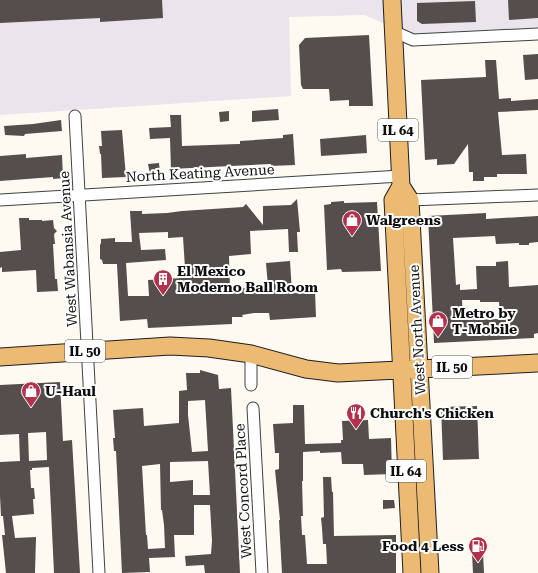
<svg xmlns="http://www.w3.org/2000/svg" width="538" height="573" viewBox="0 0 538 573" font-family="'Roboto Serif',serif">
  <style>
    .industrial { fill: #eae4ec }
    .building { fill: #564e4c; fill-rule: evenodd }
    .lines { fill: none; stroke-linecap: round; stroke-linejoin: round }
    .minor-casing { stroke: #414141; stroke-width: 13 }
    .primary-casing { stroke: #1f1f1f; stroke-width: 19 }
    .minor { stroke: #fff; stroke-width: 11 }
    .primary { stroke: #ecba73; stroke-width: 17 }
    .labels { text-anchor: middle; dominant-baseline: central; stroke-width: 4; stroke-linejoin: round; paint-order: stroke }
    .shield { fill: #fff; stroke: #565656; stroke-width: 1 }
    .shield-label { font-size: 13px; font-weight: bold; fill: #0e0e0e }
    .street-label { font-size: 14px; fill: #0e0e0e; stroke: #fff }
    .poi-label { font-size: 14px; font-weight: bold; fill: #0e0e0e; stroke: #fff; text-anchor: start }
  </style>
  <rect width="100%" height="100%" fill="#fef9f1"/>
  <path class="industrial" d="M0,0H538V30L415,36L364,15L289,17L291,96L0,115Z"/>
  <path class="building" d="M0,0H162L163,18L100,22V18L0,23Z
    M508,0H538V18L509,20Z
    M475,1L476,22L422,24L417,21V3Z
    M369,35L373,106H349V100L330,101L329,89H303L301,85L299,45L305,38Z
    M538,54V79L525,80L523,55Z
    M485,60H496L499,99L511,98V101L538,99V110L498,112L502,155L526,154L527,174H497V177H484V181H473V172H469L468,144L454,164L437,165V159L425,160L421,80L486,77Z
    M278,109L279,120L252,122V111Z
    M229,111V121L220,122L219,112Z
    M170,115H181L182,146L238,144H240V141L283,138V135L293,134L295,165L271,166V164L171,169L170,138L150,139L149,128L171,127Z
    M61,120L62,131L25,134L24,136L5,135L4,126L33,124Z
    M122,130L126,177L102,178L101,154H100L99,146H102L101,131Z
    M366,135L367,153L321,156L320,139Z
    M26,154V158L62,155L63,178L53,179V177L0,181V156Z
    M159,163L160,173L150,174L148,164Z
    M297,199L300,232H297L298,252H289L288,229L250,231L251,254L229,256L230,289L268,286L266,263L290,261L292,293L315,291L316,317L270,320L269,313H254L242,315L243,317H232V324L148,328L147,319L120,321L117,264H103L102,260L100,259V245L101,243V239L115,238V242H132L130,211H142V214L167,213L182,211L243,207L246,204L263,225V206L291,205ZM168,232V238L183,237L185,268H182V278L148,280L149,296H128L126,263L166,260L165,249L141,250L139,233Z
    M344,201V203L377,202L381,271L342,272L341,269L327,270L324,205L331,204V202Z
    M486,213V219L538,216V242L529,243V245H519V243L496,244L495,236L453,238L456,285L460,284V290L477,289L476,266H496V262L508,261L509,287L538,285V333L534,334V338L434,343L428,216ZM462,300H480V302H499L500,319L465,320V317H463Z
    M19,218H29V220H42V221L53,220L54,228L57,231L54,234L55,244H53L55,279H57L58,291L37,292L36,270L2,272V267L0,268V252L21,250Z
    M200,370L218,375L219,389L231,388L240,573H205L204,565L186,566L185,556L211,554L212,541L210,505H194V535H174L175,557L149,558L150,572L122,573L116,451H114L113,438H115L113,410L143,408L144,426L179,423V391L187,390L186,373H200ZM205,400L208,451L192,452L188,415V401ZM208,461L210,495H193V480L170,482V462ZM160,464L161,510H162L164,525L165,548L148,549L147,535H146L142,466Z
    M60,382L63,441L72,440L80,573H54L49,467L32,468V470H30L31,488H34L35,499H33L34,514L12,516L15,538L36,537L35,573H6L2,535H5L3,516H1L0,496V462L20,461L19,434L0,435V385ZM46,432L47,460L29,461L28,433Z
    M293,405H304L305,444L341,443V440H343L342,421L368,420L369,439L391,438L392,474L364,475L363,464H342L341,452L320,453V451L303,452V481H302L303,516H301L302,535H305L307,564H327L326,544H323L322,528L321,518L324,517L323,477H331L332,492H333L334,536L396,535V573H282L279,520H280L275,470L279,469V453H275L273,424L293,423Z
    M477,406L479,459L443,460L441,407Z
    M383,500H394L395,508L383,509Z
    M483,552L484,573H473L472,553Z"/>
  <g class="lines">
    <defs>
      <path id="minor" d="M393,31L413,40L538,34
        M75,116L99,573
        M0,200L401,176
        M410,200L538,195
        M251,354V385
        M253,408L262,573"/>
      <path id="primary" d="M392,0L401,186L410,200L430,573
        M401,186L393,200L412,573
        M0,357L170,346L209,348L251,354L306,369L338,373L538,363"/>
    </defs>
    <use href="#minor" class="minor-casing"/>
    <use href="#primary" class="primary-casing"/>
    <use href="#minor" class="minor"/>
    <use href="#primary" class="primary"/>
  </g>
  <defs>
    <symbol id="shop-pin" viewBox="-11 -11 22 30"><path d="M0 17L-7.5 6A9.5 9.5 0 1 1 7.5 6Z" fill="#b2324e" stroke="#fff"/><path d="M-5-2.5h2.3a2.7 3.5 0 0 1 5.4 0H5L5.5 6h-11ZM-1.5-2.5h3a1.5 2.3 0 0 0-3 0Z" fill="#fff"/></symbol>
    <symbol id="building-pin" viewBox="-11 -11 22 30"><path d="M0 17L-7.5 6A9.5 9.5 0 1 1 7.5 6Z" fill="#b2324e" stroke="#fff"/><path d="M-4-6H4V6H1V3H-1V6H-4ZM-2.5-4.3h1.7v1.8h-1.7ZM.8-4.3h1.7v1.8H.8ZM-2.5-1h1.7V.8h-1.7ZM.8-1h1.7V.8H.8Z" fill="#fff"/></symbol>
    <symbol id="restaurant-pin" viewBox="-11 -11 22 30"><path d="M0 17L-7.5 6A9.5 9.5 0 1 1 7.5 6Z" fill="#b2324e" stroke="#fff"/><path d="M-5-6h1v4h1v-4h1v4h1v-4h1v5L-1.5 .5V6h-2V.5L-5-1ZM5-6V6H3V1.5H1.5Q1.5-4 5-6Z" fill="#fff"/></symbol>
    <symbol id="fuel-pin" viewBox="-11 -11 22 30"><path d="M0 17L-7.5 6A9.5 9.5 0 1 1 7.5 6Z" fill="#b2324e" stroke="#fff"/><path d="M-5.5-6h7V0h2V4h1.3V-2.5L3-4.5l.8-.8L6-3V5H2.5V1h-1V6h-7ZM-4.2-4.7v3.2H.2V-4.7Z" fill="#fff"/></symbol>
  </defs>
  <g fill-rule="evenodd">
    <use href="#shop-pin" x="341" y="209" width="22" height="30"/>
    <use href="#building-pin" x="152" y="268" width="22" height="30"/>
    <use href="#shop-pin" x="427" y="310" width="22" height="30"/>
    <use href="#shop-pin" x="20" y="380" width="22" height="30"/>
    <use href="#restaurant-pin" x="345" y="402" width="22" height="30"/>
    <use href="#fuel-pin" x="467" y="535" width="22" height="30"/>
  </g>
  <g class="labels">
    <g class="shield">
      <rect x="378" y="119" width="40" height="22" rx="3"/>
      <rect x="65" y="340" width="40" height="22" rx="3"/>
      <rect x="432" y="356" width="40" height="22" rx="3"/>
      <rect x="386" y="460" width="40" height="22" rx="3"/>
    </g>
    <g class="shield-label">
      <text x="398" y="130">IL 64</text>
      <text x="85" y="351">IL 50</text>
      <text x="452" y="367">IL 50</text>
      <text x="406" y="471">IL 64</text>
    </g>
    <g class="street-label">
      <text transform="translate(200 173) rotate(-3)">North Keating Avenue</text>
      <text transform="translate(68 249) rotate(-93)">West Wabansia Avenue</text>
      <text transform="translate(417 330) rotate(-93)">West North Avenue</text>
      <text transform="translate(243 491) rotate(-93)">West Concord Place</text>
    </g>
    <g class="poi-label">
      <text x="366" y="220">Walgreens</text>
      <text x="177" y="271">El Mexico<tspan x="177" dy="16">Moderno Ball Room</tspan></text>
      <text x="452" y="313">Metro by<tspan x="452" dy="16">T-Mobile</tspan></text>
      <text x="45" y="391">U-Haul</text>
      <text x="370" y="413">Church's Chicken</text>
      <text x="464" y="546" text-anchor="end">Food 4 Less</text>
    </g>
  </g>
</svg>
